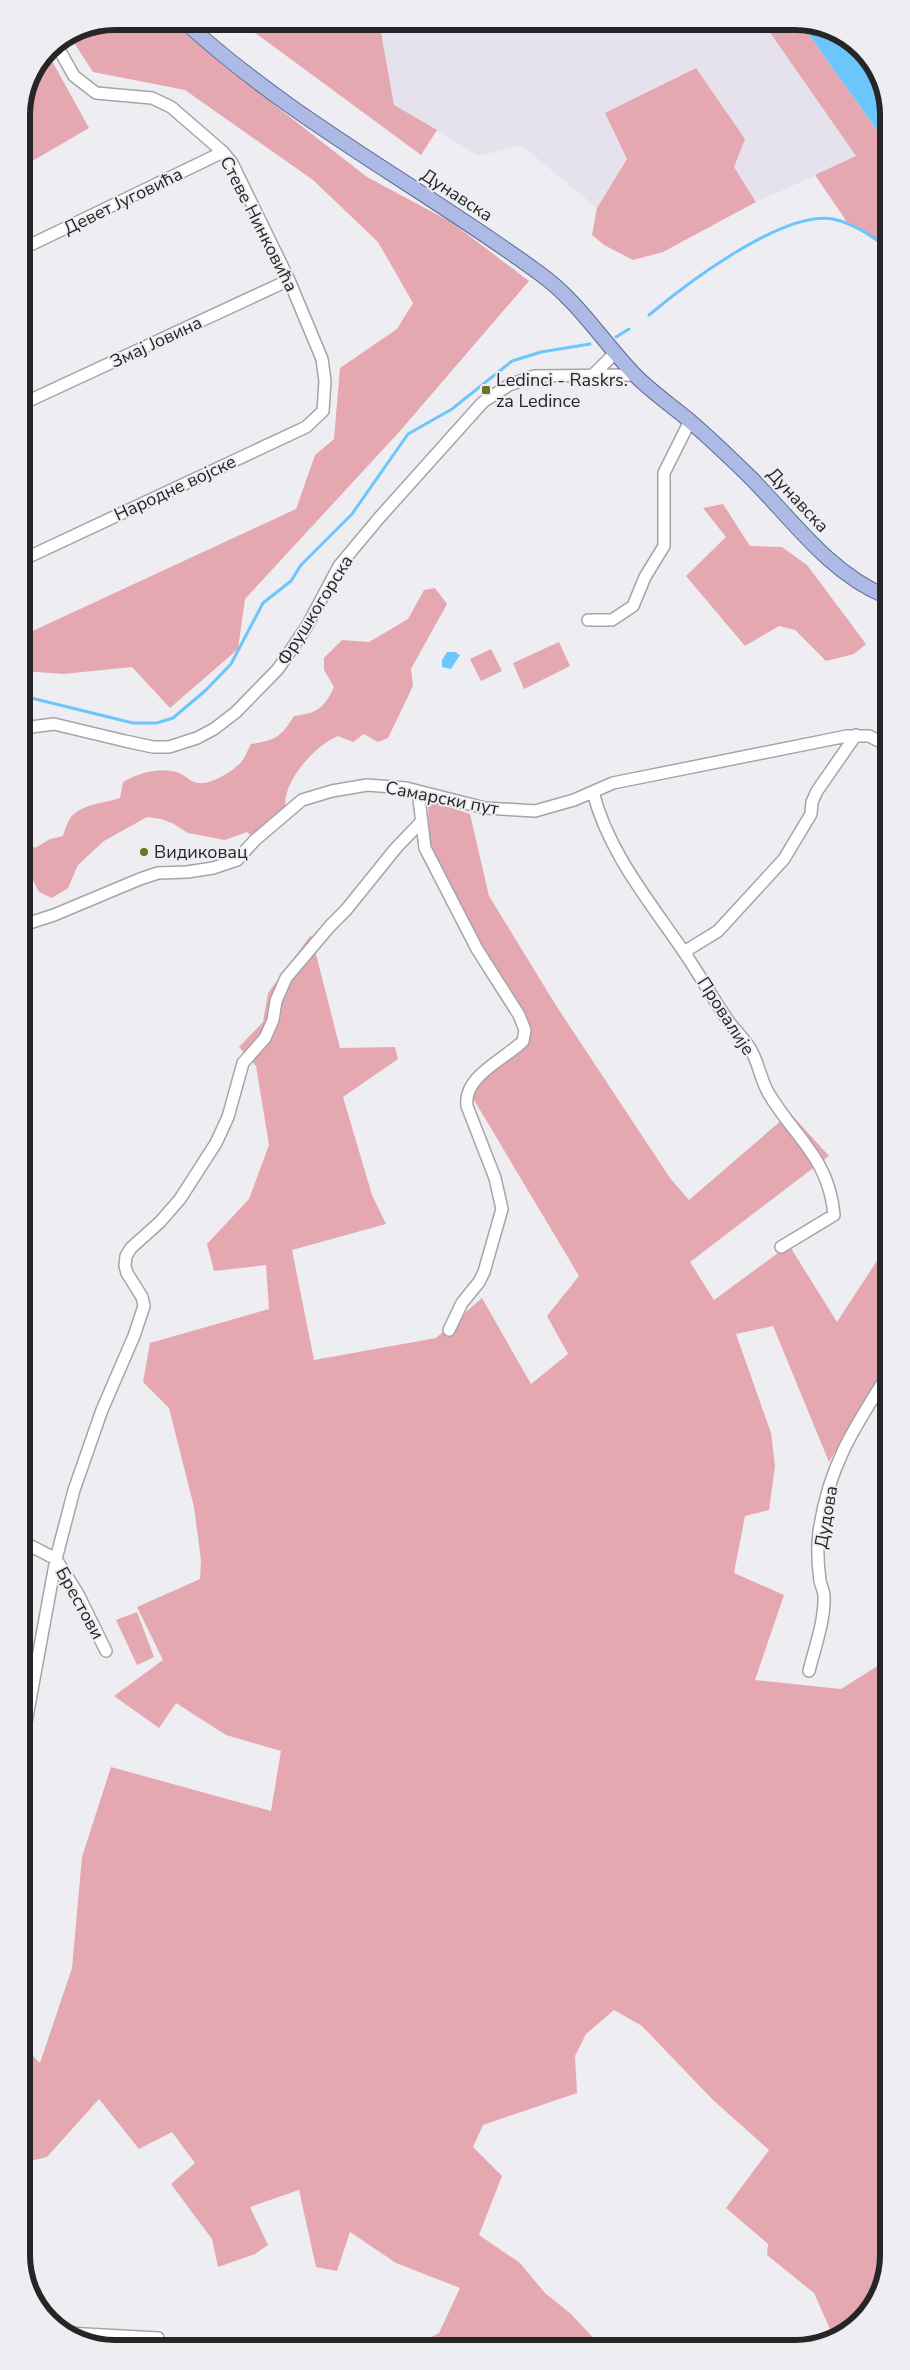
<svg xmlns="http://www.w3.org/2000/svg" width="910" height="2370" viewBox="0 0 910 2370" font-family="'Nunito Sans',sans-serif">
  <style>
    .built { fill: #e6e2ed }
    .green { fill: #e6a8b0 }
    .water { fill: #6cc6fb }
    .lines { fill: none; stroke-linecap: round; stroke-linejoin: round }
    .stream { stroke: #6cc6fb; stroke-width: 3 }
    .minor-casing { stroke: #a6a4a8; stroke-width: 14 }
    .major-casing { stroke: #5a6897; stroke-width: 16 }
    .minor { stroke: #fff; stroke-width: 11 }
    .major { stroke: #adbae5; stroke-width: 14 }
    .poi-dot { fill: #6f7319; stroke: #eeedf1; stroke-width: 2 }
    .labels { text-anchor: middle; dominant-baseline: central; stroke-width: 4; stroke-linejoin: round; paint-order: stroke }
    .street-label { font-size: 18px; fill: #262627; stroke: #eeedf1 }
    .poi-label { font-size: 18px; fill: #262627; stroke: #eeedf1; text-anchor: start }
    .rim { fill: none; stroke: #262627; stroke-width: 6 }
  </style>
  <rect width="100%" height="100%" fill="#eeedf1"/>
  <path class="built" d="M379,21H762L857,157L756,202L734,167L627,159L597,208L521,145L479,156L394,105Z"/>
  <path class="green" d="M115,21H173L223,65L367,177L451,222L529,281L400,431L245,599L238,649L170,708L132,667L63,674L23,671V631L26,634L296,509L315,455L334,439L340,368L397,329L413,303L378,242L313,180L185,90L93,72L69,35L79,28Z
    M239,21H379L394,105L437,130L421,155Z
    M762,21H799L884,140V247L847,222L815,175L856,156Z
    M47,52L89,128L29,163L22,151L21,109Z
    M696,68L745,139L734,167L756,202L663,252L633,260L604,245L592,235L597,208L627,159L605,113Z
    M723,504L750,546L782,547L807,565L866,644L854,654L826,661L795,630L779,626L745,646L686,576L726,537L703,508Z
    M435,588L447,604L411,669L413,686L388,738L378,742L364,734L353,742L338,736C315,745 280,784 286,809L252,836L247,832L225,840L188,833L174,824L161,819L147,817L104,841L78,865L68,888L52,898L39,892L23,861V837L35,848L50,839L63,836C65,830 67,822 71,817C82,804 105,803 120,798L123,782C138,773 162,766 179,773C186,776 192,783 199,783C211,785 235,770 242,761C246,756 248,749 251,744C276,740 281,737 294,716C318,713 324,708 334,687L324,670V658L342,640L369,642L408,619L424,590Z
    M559,642L570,666L524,689L513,663Z
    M491,649L502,671L481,681L470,659Z
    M428,800L470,814L489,896L557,1007L670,1178L689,1200L790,1113L829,1156L690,1262L714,1300L789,1245L837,1322L886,1247L887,1365L829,1462L773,1326L736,1334L771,1433L775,1466L769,1510L745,1516L734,1573L784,1595L755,1680L841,1689L887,1660L889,2255L870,2312L836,2336L830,2329L814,2293L767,2255L768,2244L726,2208L769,2150L713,2100L642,2026L614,2010L586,2034L575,2056L577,2093L483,2125L473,2147L502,2176L479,2235L520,2263L545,2293L571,2314L600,2345L420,2346V2343L439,2333L460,2288L396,2263L350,2232L337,2271L316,2267L299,2190L250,2207L268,2245L255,2254L218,2267L212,2239L171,2184L195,2163L172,2132L139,2149L99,2099L47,2157L26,2162V2049L40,2063L72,1968L82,1857L111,1767L271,1811L281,1751L226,1735L176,1703L159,1728L114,1696L163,1660L137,1607L200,1579L201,1560L194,1507L169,1408L143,1382L150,1343L269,1309L266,1265L214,1271L207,1244L249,1199L269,1145L256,1066L239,1047L263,1022L268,993L311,935L340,1048L395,1047L398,1059L343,1097L372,1195L386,1224L292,1250L314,1360L436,1338L482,1298L531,1384L568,1354L547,1316L579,1276L471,1095L522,1038L514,1002L429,851Z
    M137,1612L154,1657L137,1665L116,1620Z"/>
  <path class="water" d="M799,21L852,41L884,85V140Z
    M447,652H455L460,655L451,669L442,667V660Z"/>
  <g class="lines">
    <path class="stream" d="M649,315C686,284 783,210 833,219C849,222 872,235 884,245
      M616,337L629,329
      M23,696L133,723H157L173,718L206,690L231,664L263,603L291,581L301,565L352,514L408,434L452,409L512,361L541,352L590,344"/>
    <defs>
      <path id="minor" d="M22,249L223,152
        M593,375L615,353
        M22,404L289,280
        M22,560L306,427L323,411L325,381L322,359L289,280L232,163L223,152L171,107L152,98L96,93L74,76L56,44
        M588,620H612L633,606L645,577L664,546V473L690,421
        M23,728L54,724L125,741L153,747H169L197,738L214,729L236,712L278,669L307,626L339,566L379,518L483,402L509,385L534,376L635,375
        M418,791L425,848L477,949L519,1015L525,1030L523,1041C504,1060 463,1076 467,1106L495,1178L502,1209L484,1272L479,1282L462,1303L449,1330
        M593,792C608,852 650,902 684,952C699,974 712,997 727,1019C734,1030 746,1040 752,1052C759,1065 761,1081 769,1094C795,1138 829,1158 834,1215L781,1247
        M23,925L54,915L140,879L158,873L187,872L213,868L237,860L255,840L302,800L332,791L367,785L406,788L485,808L535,811L574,800L613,783L847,736H869L885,744
        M684,952L718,931L784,859L811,814L812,802L817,791L856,735
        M25,1543L56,1559L78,1594L106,1651
        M809,1671C815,1647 825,1620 824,1596C824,1591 821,1586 820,1581C818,1566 817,1547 819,1532C828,1468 853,1429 887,1376
        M25,1728L56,1559L74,1490L102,1410L134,1336L144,1306L142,1297L127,1273L125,1266L126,1256L131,1248L160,1222L180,1199L216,1143L228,1117L243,1063L265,1038L273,1020L276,1001L286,978L330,926L346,910L396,848L420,823
        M67,2333L158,2338L160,2348"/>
      <path id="major" d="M184,21C291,120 422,187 539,273C577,300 601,339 633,373C648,389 668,403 685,417C707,435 728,456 749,476C792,519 828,572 885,596"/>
    </defs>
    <use href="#minor" class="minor-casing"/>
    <use href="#major" class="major-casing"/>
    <use href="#minor" class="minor"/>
    <use href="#major" class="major"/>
  </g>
  <g class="poi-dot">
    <rect x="481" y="385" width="10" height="10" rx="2.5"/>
    <circle cx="144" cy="852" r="5"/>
  </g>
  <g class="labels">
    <g class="street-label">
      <text transform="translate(457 195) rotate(33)">Дунавска</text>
      <text transform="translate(123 201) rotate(-26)">Девет Југовића</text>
      <text transform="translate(259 224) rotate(63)">Стеве Нинковића</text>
      <text transform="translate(156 342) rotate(-25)">Змај Јовина</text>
      <text transform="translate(175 488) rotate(-25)">Народне војске</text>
      <text transform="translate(798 500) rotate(47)">Дунавска</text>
      <text transform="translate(315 610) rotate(-58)">Фрушкогорска</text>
      <text transform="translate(442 798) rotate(11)">Самарски пут</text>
      <text transform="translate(726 1016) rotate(57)">Провалије</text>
      <text transform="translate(826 1517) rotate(-80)">Дудова</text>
      <text transform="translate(80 1603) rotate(61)">Брестови</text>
    </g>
    <g class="poi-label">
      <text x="496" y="380">Ledinci - Raskrs.<tspan x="496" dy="21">za Ledince</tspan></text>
      <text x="154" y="852">Видиковац</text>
    </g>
  </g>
  <path d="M0 0H910V2370H0ZM115 30H795A85 85 0 0 1 880 115V2255A85 85 0 0 1 795 2340H115A85 85 0 0 1 30 2255V115A85 85 0 0 1 115 30Z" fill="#eeedf1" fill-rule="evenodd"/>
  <path class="rim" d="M115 30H795A85 85 0 0 1 880 115V2255A85 85 0 0 1 795 2340H115A85 85 0 0 1 30 2255V115A85 85 0 0 1 115 30Z"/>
</svg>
